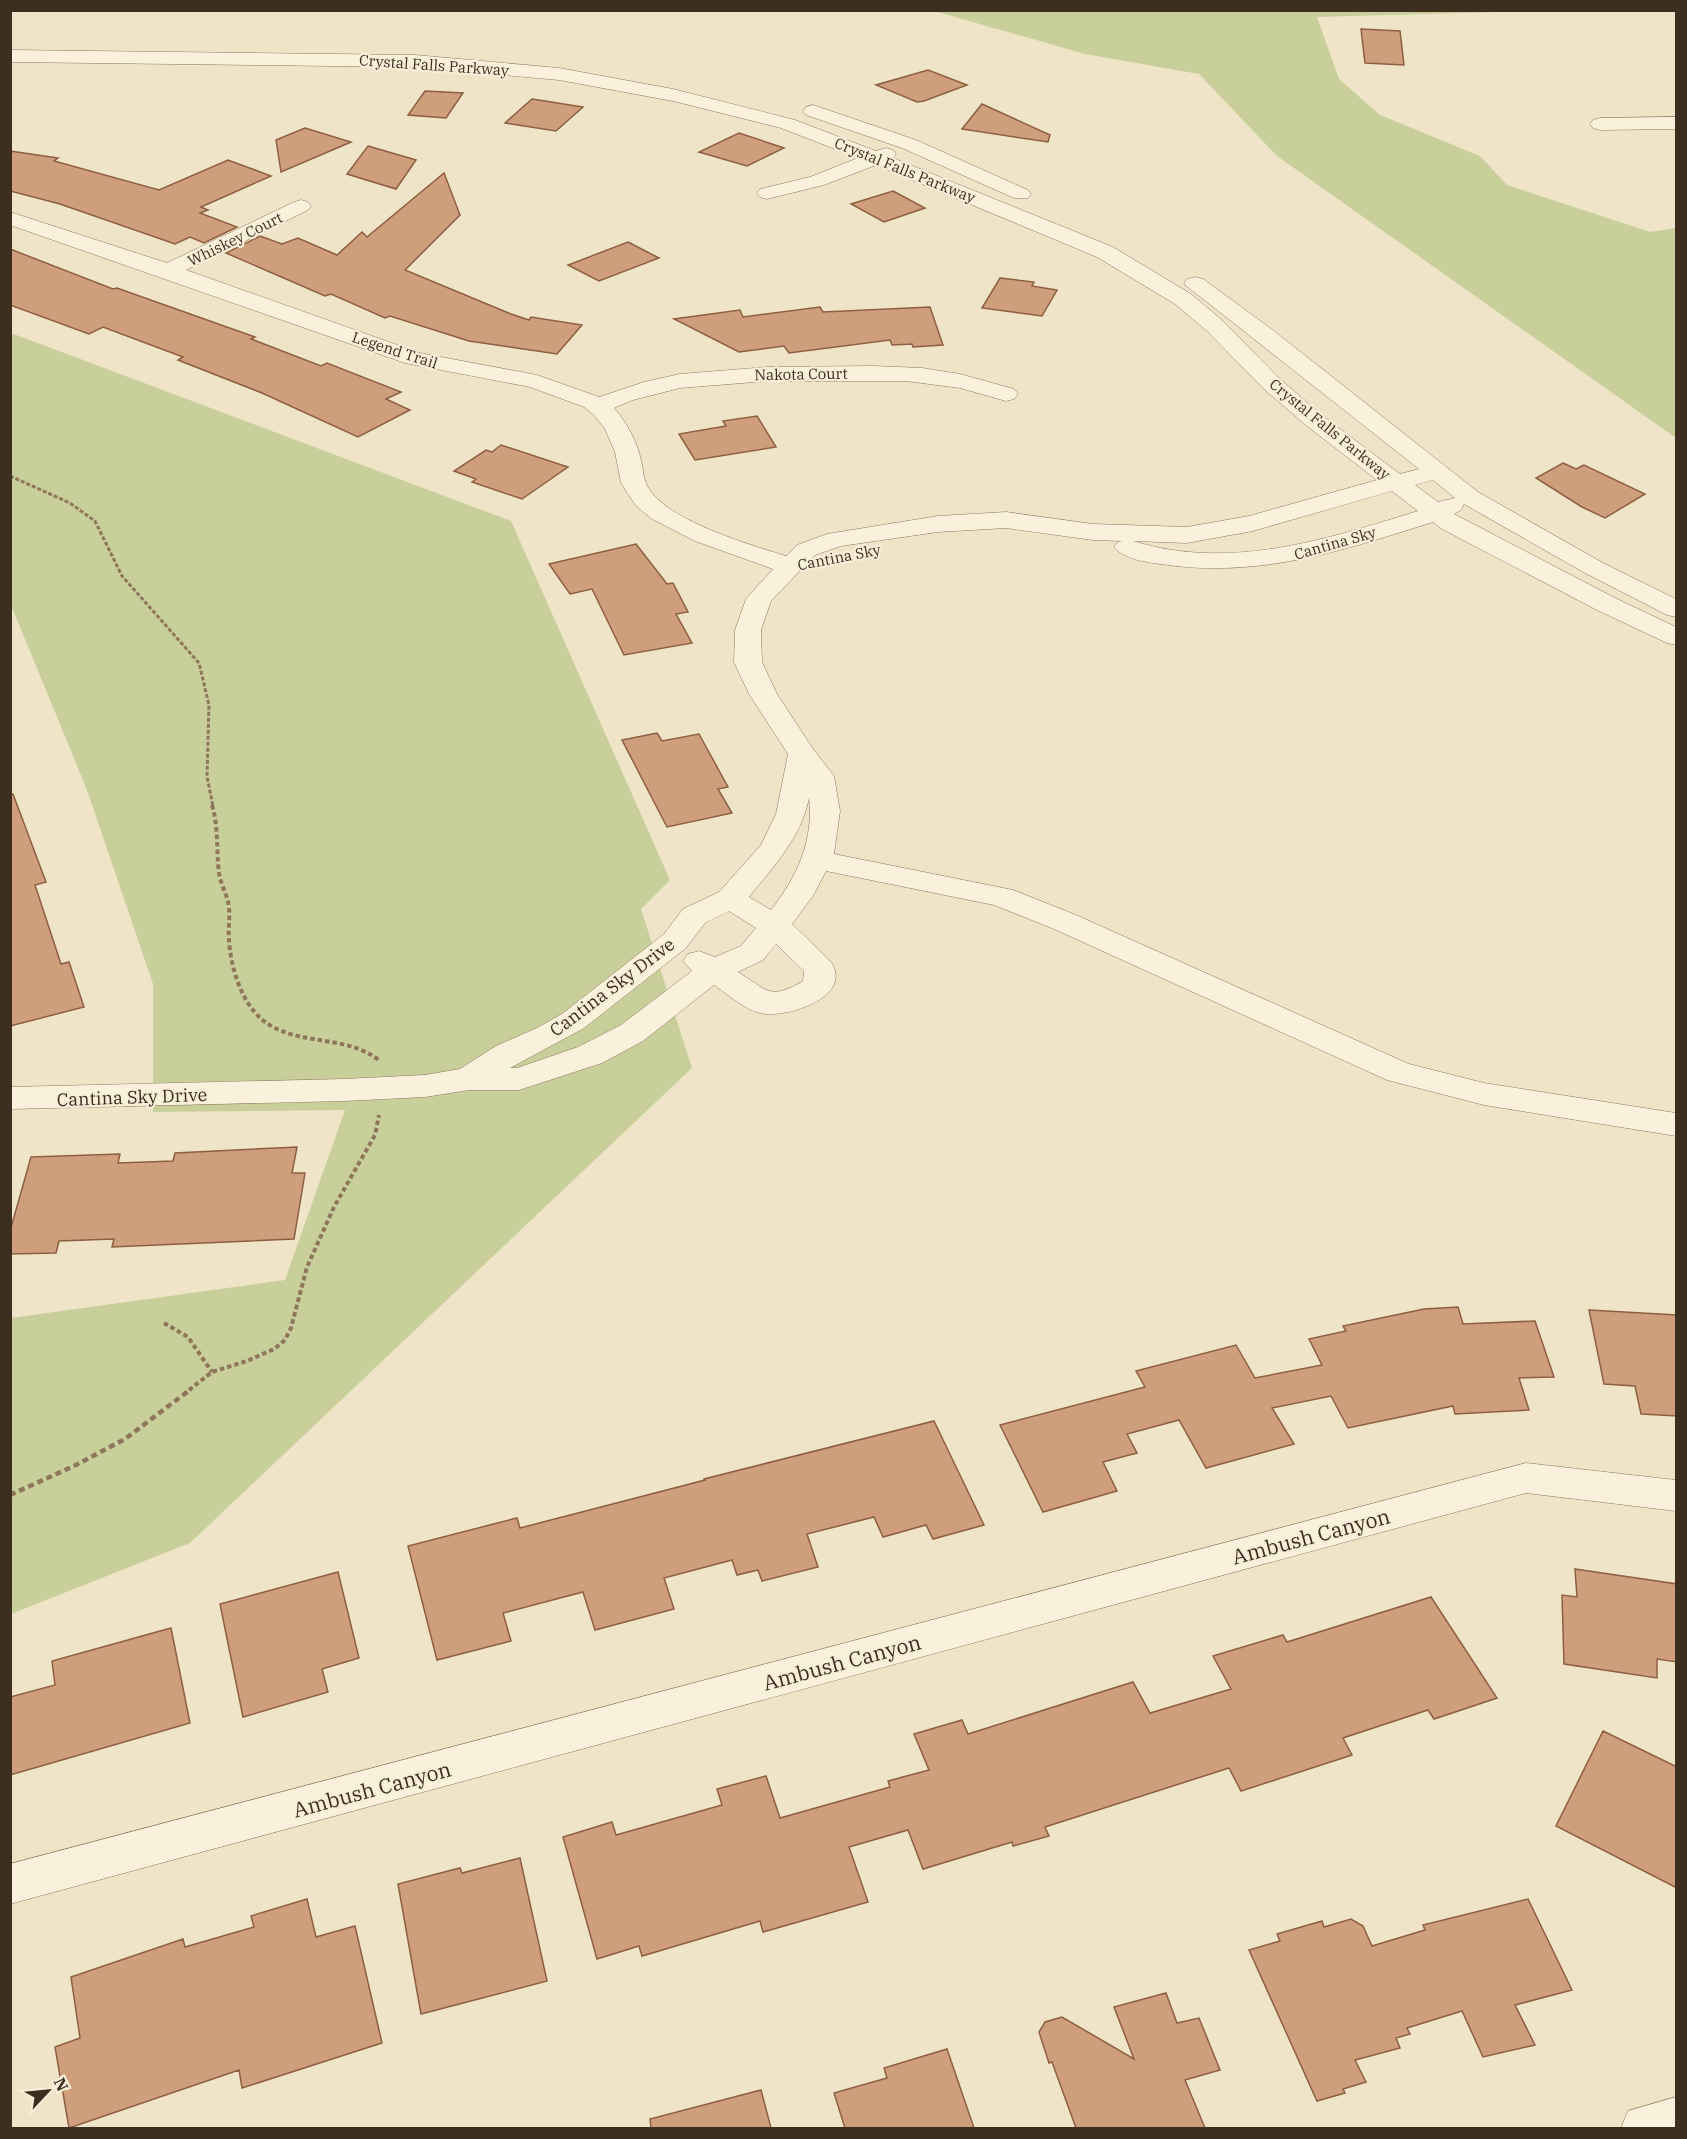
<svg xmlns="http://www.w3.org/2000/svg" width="1687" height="2139" viewBox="0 0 1687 2139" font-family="'IBM Plex Serif',serif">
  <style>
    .green { fill: #c9cf9b }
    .building { fill: #cf9f7d; stroke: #8d5f41; stroke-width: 1.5 }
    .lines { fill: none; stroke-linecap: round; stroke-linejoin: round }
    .minor-casing { stroke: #8d765c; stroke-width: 1 }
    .path-far2 { stroke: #8d765c; stroke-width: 3; stroke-dasharray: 4 2; stroke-linecap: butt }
    .path-far1 { stroke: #8d765c; stroke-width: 4; stroke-dasharray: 4.5 3; stroke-linecap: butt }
    .path { stroke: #8d765c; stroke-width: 4.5; stroke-dasharray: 6 4; stroke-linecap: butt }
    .minor { fill: #faf1dc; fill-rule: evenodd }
    .labels { text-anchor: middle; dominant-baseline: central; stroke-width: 4.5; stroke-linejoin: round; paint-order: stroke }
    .far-street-label { font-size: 15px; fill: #3d2e20; stroke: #f7eed8 }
    .street-label { font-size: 18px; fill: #3d2e20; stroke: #f7eed8 }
    .near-street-label { font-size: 21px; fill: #3d2e20; stroke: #f7eed8 }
  </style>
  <rect width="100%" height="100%" fill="#f0e4c8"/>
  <path class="green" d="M934,11H1536L1317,17L1339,79L1380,115L1480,156L1507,185L1650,232L1676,228V438L1277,156L1199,74L1085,54Z
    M11,333L511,521L670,880L641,909L692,1068L190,1543L11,1614V1318L285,1280L345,1110L153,1112V984L87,790L13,610L11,609Z"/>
  <path class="building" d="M1361,29L1400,31L1404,65L1365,63Z
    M928,70L967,85L924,101L917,102L876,85Z
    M425,91L463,93L446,118L408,115Z
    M532,99L583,107L556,131L505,123Z
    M982,104L1050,135L1048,142L962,129Z
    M305,128L351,142L281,172L276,140Z
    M739,133L784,148L747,166L699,152Z
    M368,146L416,160L396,189L347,174Z
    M10,151L58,158L54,161L159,190L228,160L271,176L201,207L208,210L200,213L237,227L204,243L190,237L175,244L60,204L10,191Z
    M444,173L460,215L405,270L511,314L529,320L531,317L582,325L557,354L469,341L390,316L385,318L331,294L325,296L226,253L260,236L282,244L298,238L337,255L362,232L367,237Z
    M893,191L925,208L884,222L851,204Z
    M628,242L659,258L599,281L568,265Z
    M10,249L113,289L117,288L255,337L251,339L321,366L327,363L401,392L386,399L410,410L358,437L262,393L178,360L183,357L103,327L89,334L10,305Z
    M1000,278L1034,282L1032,286L1057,290L1042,316L982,308Z
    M820,307L823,312L930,307L943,345L913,347L912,344L892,345L890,340L789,353L784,346L739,352L674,319L740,310L743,317Z
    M757,416L776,447L695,460L679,434L726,426L723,421Z
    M501,445L568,467L522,499L472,482L476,479L454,471L486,450L492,452Z
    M1563,463L1576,469L1584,465L1645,494L1605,518L1582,507L1536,478Z
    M636,544L667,584L673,583L688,612L676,614L692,643L624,655L592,589L570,594L549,564Z
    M657,733L662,741L699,734L728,787L718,789L732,813L667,827L622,740Z
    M13,794L46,882L35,885L61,964L69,962L84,1007L10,1026V795Z
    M297,1147L292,1173H305L294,1239L112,1247L114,1239L59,1241L56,1253L10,1254V1231L31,1157L120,1154L118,1163L173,1161L175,1153Z
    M1458,1307L1463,1324L1535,1321L1554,1377L1519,1378L1529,1410L1455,1414L1453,1406L1348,1428L1331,1396L1272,1408L1294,1444L1206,1468L1179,1420L1127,1434L1137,1453L1103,1462L1117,1491L1043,1512L1000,1425L1145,1387L1136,1371L1236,1345L1255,1378L1322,1365L1309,1339L1346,1331L1343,1326L1424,1309Z
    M1589,1310L1677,1315V1416L1641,1414L1635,1386L1604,1384Z
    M934,1421L984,1525L933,1539L926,1525L883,1537L874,1517L807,1534L818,1567L762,1581L758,1570L737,1575L732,1560L664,1578L674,1609L595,1630L583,1592L503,1613L511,1641L437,1660L408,1546L517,1518L520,1528L705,1480L704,1479Z
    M1575,1569L1677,1584V1662L1657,1659V1678L1564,1664L1562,1595L1577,1597Z
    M338,1572L359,1658L322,1669L328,1692L243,1717L220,1604Z
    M1431,1597L1497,1698L1434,1719L1428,1710L1343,1738L1352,1755L1241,1791L1229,1768L1045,1827L1049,1836L1013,1846L1012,1842L923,1869L908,1830L849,1847L868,1902L763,1932L760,1921L642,1956L639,1946L597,1959L563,1837L612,1822L616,1835L722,1805L717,1789L766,1776L780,1818L890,1787L888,1781L929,1770L914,1734L962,1720L968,1734L1133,1682L1150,1713L1231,1689L1213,1656L1283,1635L1287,1642Z
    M171,1628L190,1723L10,1775V1697L55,1685L52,1661Z
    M1603,1731L1677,1767V1888L1556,1826Z
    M520,1858L547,1981L421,2014L398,1884L460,1868L462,1873Z
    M307,1899L316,1937L355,1926L382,2043L242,2088L239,2070L69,2128L55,2047L80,2038L71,1977L183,1939L185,1947L254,1927L251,1916Z
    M1528,1899L1572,1990L1515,2005L1535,2045L1483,2057L1462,2011L1407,2028L1410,2034L1396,2038L1400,2048L1355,2060L1366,2082L1343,2089L1345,2093L1317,2101L1249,1950L1280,1941L1277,1934L1322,1921L1324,1927L1351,1919L1363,1926L1372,1946L1425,1930L1423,1925Z
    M1166,1993L1177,2023L1199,2018L1220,2070L1185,2080L1205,2128H1076L1052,2062L1049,2063L1039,2032L1045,2022L1062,2017L1134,2059L1114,2007Z
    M947,2049L974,2128H845L834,2093L887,2078L884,2068Z
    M761,2090L771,2128H651L650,2119Z"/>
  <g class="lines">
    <defs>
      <path id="minor" d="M10,50L415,55L559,68L673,89L795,120L876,151L886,148L893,150L896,154L893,158L1113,247L1191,294L1223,321L1281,380L1323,416L1400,474L1419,469L1184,284L1187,279L1195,277L1203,279L1274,331L1478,492L1603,563L1676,599V617L1667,615L1585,573L1464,504L1461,510L1454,514L1615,598L1676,627V645L1667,643L1597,610L1442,529L1433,522C1341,551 1258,579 1160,564C1146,562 1123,559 1114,547L1118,542L1122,541L1093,540L1006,528L938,532L841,546L815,555L771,601L761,630L762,662L777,694L813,749L834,776L840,811L834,854L1013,890L1076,915L1409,1064L1484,1083L1676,1113V1136L1484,1105L1387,1080L1054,929L994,905L826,871L813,896L792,924L831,962C853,996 792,1016 766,1014C748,1013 729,995 714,985L643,1041L602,1063L519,1090H469L425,1097L344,1101L10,1109V1087L344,1079L425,1075L460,1069L496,1046L537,1028L562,1014L664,934L683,909L719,892L761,845L776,814L788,754L749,694L734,662L735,630L746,599L773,569L695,541L652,519L636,506L621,483L615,452L605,429L594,415L584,407L530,387L405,363L10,225V212L167,263L294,202L301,200L308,202L311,206L308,210L186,270L420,353L537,375L599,397L644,382L680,374L768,367L874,366L922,368L960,374L1014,389L1018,394L1014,399L1006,401L960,388L906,381H768L680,388L633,400L614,408C627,423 637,441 641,460C643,468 643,476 646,483C660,519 751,545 786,556L797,545L827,534L938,516L1006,512L1093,524L1187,527L1249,516L1377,480L1307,426L1265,390L1207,331L1175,304L1097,257L876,165L824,185L767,199L760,197L757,193L760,189L810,177L858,158L781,128L673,101L559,80L415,67L10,62ZM1433,480L1455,498L1438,502L1415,485ZM1392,491L1418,511C1324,540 1230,571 1133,541L1187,543L1253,531ZM809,798C814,840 797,877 771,910L749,897C774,866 801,838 809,798ZM729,911L756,928L741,946L715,957L699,951L688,954L683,961L692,971L621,1025L578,1047L517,1068H510L584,1028L686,948L705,923ZM776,944L804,971L803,981C770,1001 767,990 738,972L763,960Z
        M813,105L916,140L1028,190L1031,194L1028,198H1014L902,148L806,115L803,111L806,107Z
        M1676,117V129L1600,130L1593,128L1590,124L1593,120L1600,118Z
        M1526,1463L1676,1480V1511L1526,1493L10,1904V1864Z
        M1676,2097V2128H1621L1628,2111Z"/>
    </defs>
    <use href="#minor" class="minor-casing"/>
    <path class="path-far2" d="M10,476L70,503L95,521L122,576L199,663L209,705L207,776L213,807"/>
    <path class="path-far1" d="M212,805C219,829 216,850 219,873C221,886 228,896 229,908C230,919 228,930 229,940C231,971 244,1012 273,1027C307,1045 349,1036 380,1061
      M164,1323L188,1337L212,1372
      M189,1390L212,1372L247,1361L274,1349L285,1340L291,1328L307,1267L334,1207L375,1135L379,1115"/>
    <path class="path" d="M10,1495L76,1465L125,1439L191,1389"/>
    <use href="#minor" class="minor"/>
  </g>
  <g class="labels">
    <g class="far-street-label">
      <text transform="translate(434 65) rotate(4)">Crystal Falls Parkway</text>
      <text transform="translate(905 170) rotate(22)">Crystal Falls Parkway</text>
      <text transform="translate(235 239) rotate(-26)">Whiskey Court</text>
      <text transform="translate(395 350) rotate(18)">Legend Trail</text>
      <text transform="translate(801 374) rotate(-1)">Nakota Court</text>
      <text transform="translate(1330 429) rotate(39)">Crystal Falls Parkway</text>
      <text transform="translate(1335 543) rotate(-16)">Cantina Sky</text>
      <text transform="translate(839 557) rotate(-11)">Cantina Sky</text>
    </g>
    <g class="street-label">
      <text transform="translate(612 987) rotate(-37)">Cantina Sky Drive</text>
      <text transform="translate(132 1097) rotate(-2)">Cantina Sky Drive</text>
    </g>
    <g class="near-street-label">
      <text transform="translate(1311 1536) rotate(-15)">Ambush Canyon</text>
      <text transform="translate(842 1662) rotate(-15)">Ambush Canyon</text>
      <text transform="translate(372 1789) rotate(-15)">Ambush Canyon</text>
    </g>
  </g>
  <rect width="1687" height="2139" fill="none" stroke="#3d2e20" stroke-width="24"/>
  <g transform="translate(48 2091) rotate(64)" stroke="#f7eed8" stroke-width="4.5" paint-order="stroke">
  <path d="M0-4.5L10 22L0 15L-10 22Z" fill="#3d2e20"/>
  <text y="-9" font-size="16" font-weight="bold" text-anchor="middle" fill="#3d2e20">N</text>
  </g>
</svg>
